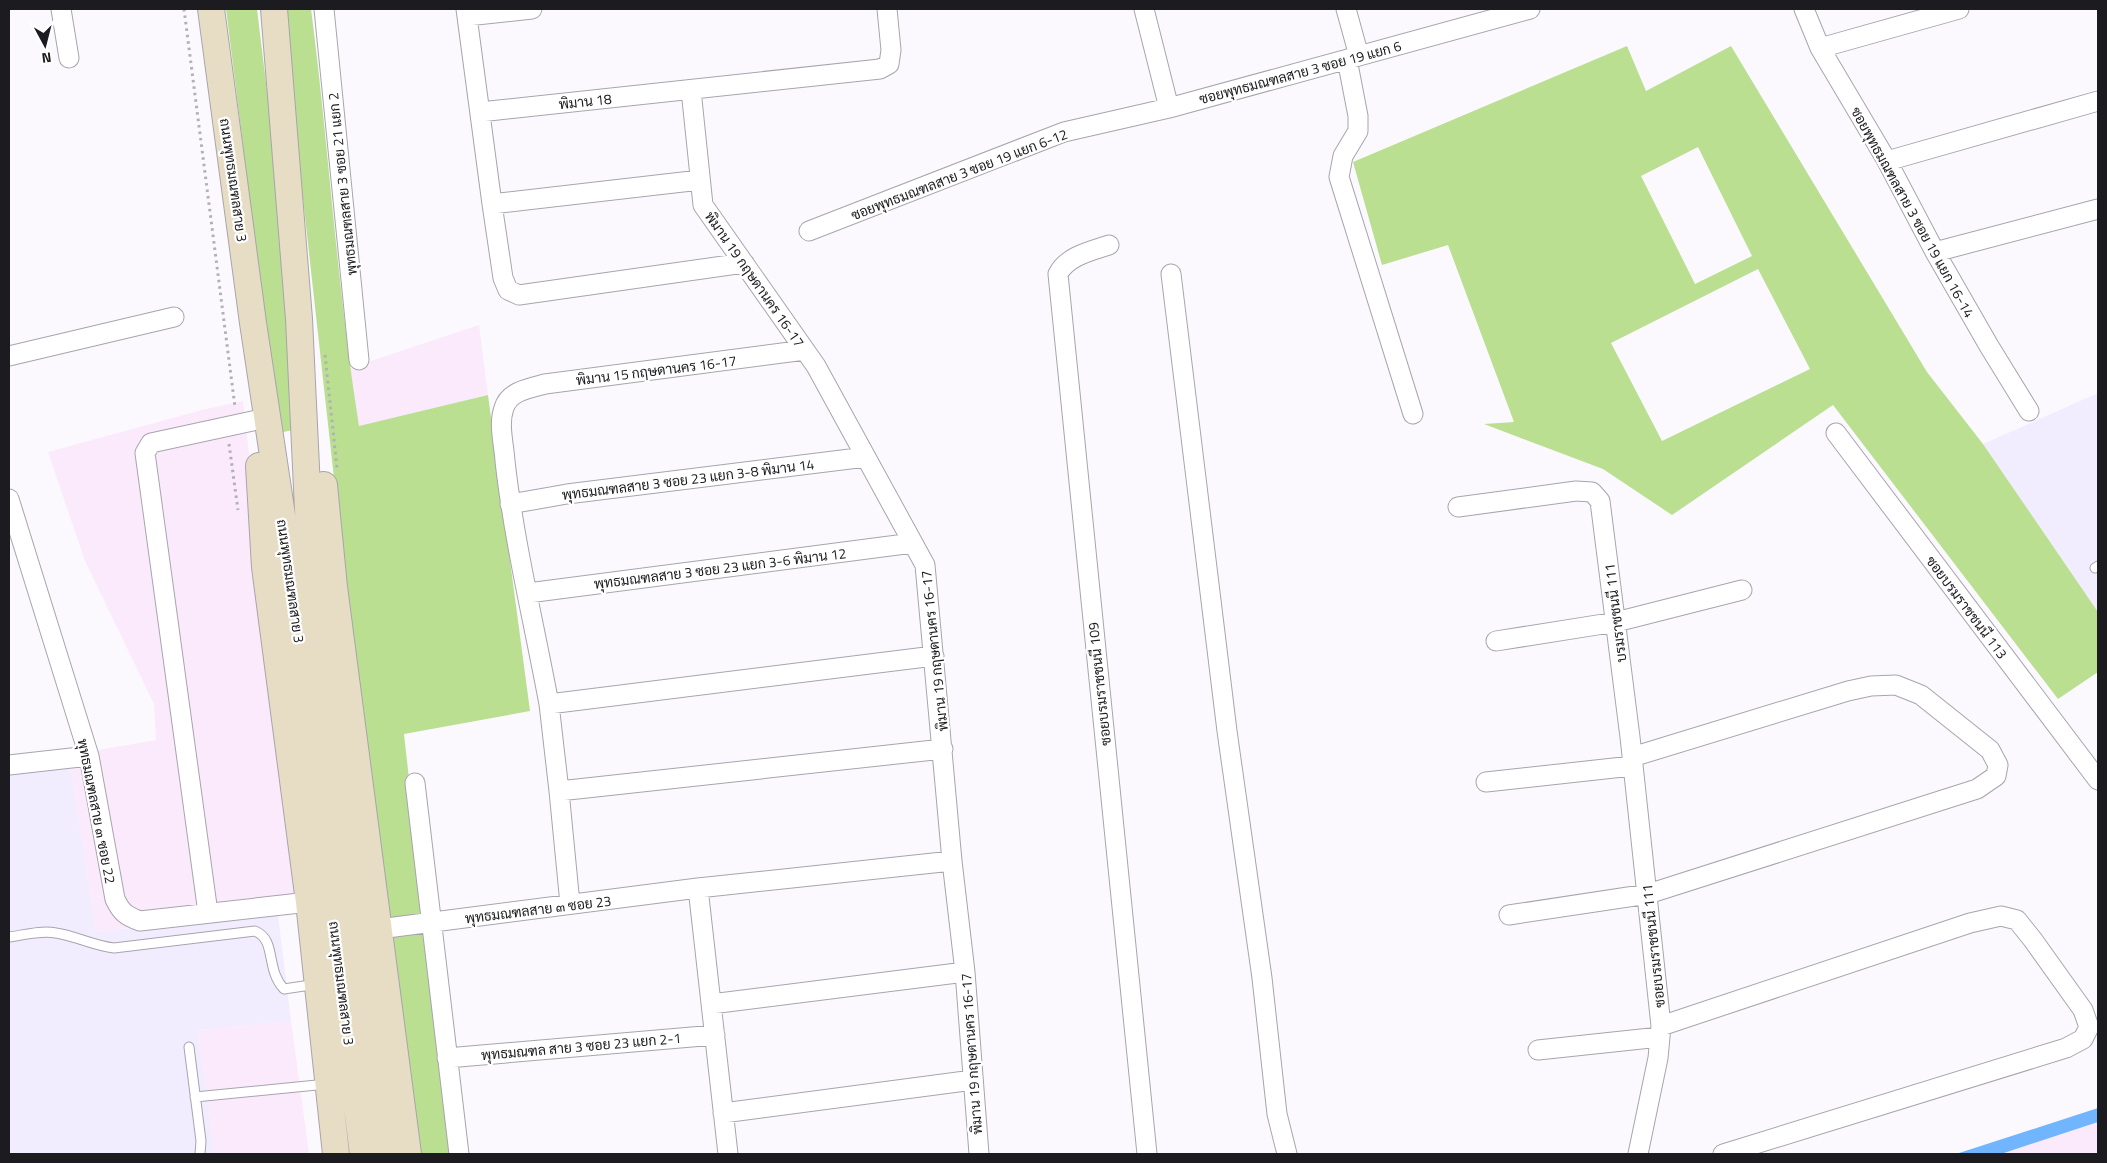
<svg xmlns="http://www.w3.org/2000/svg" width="2107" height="1163" viewBox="0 0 2107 1163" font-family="'Titillium Web',Sarabun,sans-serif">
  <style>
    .commercial { fill: #fbeafb }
    .industrial { fill: #f2edfe }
    .green { fill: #badf91; fill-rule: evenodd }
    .water { fill: #70b5fe }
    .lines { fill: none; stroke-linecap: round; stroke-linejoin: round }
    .service-casing { stroke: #a8a4ae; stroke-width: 11 }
    .minor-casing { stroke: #a8a4ae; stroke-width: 21 }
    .secondary-casing { stroke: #a8a4ae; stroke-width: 28 }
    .path { stroke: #b2b0b5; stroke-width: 3; stroke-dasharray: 2.5 4; stroke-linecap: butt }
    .service { stroke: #fff; stroke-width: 9 }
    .minor { stroke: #fff; stroke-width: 19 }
    .secondary { stroke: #e7ddc4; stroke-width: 26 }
    .labels { text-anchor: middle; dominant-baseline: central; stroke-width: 4.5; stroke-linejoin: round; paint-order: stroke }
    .street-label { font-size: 14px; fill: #1c1b1f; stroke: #fff }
  </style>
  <rect width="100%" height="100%" fill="#fbf9fe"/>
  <path class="commercial" d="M479,325L488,395L359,427L350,368Z
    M243,401L301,913L96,931L69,755L156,740L154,704L85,561L48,452L202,410Z
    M291,1021L309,1154H215L198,1030Z
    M2098,1122V1154H2001Z"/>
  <path class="industrial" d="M2098,393V612L1983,444Z
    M69,755L96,931L278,915L291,1021L198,1030L215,1154H9V765Z"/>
  <path class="green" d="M226,9H257L281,207L297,429L279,433Z
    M282,9H311C329,148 337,288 359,426L488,395L530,711L404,734L451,1154H416L364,749Z
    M1627,46L1646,91L1731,46L1927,372L1983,444L2098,612V672L2058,699L1833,405L1672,515L1603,469L1484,424L1514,422L1448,245L1382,265L1353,162ZM1698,147L1752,256L1695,284L1641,176ZM1758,269L1810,369L1662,441L1611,343Z"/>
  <path class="water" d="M2098,1108V1122L2001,1154H1956Z"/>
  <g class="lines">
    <defs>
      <path id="service" d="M2095,568L2098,566
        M9,937C24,935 41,930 56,933C76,936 94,946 114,948L255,931C277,940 265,969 284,989L317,984
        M189,1047L201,1141L200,1154
        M195,1097L327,1084"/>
      <path id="minor" d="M61,9L69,58
        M324,9L359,360
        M466,9L492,204L503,278L508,290L519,295L744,263
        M1144,9L1169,108L1530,9
        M1346,9L1359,56
        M1804,9L1820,48L1887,161L1935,252L1989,346L2029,411
        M467,16L532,9
        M1820,48L1959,9
        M1347,59L1358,116V131L1343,156L1339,177L1413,414
        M691,90L703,205L816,366L925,565L952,861L965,972L979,1154
        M480,112L880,69L889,64L891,50L887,9
        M1887,161L2098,101
        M492,204L700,180
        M809,231L1064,132L1169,108
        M1109,245C1091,251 1067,256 1058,274L1147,1154
        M1935,252L2098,209
        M1171,274L1227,731L1262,978L1277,1114L1287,1154
        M9,356L174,317
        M1836,433L2098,780
        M9,499L89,756L115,899C121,912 126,916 140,921L309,902
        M510,504L567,494L866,457
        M1458,507L1576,491L1592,492L1600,501L1630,737L1661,1026L1658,1058L1638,1154
        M528,593L913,543
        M1496,641L1616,622L1742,590
        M934,656L549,704L559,791L943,749
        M549,704C534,623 514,542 505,461C504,444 498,424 504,408C509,391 530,388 545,384L805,350
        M9,765L89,756
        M1486,782L1632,766
        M415,783L459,1154
        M559,791L570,904
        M698,888L728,1154
        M208,913L145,453L151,443L257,420
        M1509,915L1648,894L1977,789L1996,776L1998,765L1990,750L1921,695L1896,685L1871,686L1848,691L1632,757
        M379,929L698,888L952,861
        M711,1004L965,972
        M1661,1026L1970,923L2001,916L2017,920L2033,940L2083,1010L2089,1027L2083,1039L2066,1048L1723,1154
        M1538,1050L1660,1037
        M447,1058L715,1035
        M723,1113L973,1080"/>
      <path id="secondary" d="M211,9L253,323L288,555L363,1154
        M274,9L299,319L310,552L387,1154
        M259,466L265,567L309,902L336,1154
        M324,485L334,587L408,1154"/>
    </defs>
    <use href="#service" class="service-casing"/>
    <use href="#minor" class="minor-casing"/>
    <use href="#secondary" class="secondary-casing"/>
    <path class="path" d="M184,9L235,407
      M325,355L337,468
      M229,444L238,510"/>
    <use href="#service" class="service"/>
    <use href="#minor" class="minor"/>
    <use href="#secondary" class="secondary"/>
  </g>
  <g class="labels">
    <g class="street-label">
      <text transform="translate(1300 72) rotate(-15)">ซอยพุทธมณฑลสาย 3 ซอย 19 แยก 6</text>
      <text transform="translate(585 101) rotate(-6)">พิมาน 18</text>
      <text transform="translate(959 174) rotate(-21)">ซอยพุทธมณฑลสาย 3 ซอย 19 แยก 6-12</text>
      <text transform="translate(234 180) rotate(82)">ถนนพุทธมณฑลสาย 3</text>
      <text transform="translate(342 184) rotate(-96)">พุทธมณฑลสาย 3 ซอย 21 แยก 2</text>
      <text transform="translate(1913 212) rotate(61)">ซอยพุทธมณฑลสาย 3 ซอย 19 แยก 16-14</text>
      <text transform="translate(755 279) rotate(55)">พิมาน 19 กฤษดานคร 16-17</text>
      <text transform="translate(656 370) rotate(-7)">พิมาน 15 กฤษดานคร 16-17</text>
      <text transform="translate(688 479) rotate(-7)">พุทธมณฑลสาย 3 ซอย 23 แยก 3-8 พิมาน 14</text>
      <text transform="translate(720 568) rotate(-7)">พุทธมณฑลสาย 3 ซอย 23 แยก 3-6 พิมาน 12</text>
      <text transform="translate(291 581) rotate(82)">ถนนพุทธมณฑลสาย 3</text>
      <text transform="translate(1967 607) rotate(53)">ซอยบรมราชชนนี 113</text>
      <text transform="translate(1615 613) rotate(-97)">บรมราชชนนี 111</text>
      <text transform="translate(934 651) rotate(-96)">พิมาน 19 กฤษดานคร 16-17</text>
      <text transform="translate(1099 684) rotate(-96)">ซอยบรมราชชนนี 109</text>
      <text transform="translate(97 811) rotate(79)">พุทธมณฑลสาย ๓ ซอย 22</text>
      <text transform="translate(538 909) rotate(-7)">พุทธมณฑลสาย ๓ ซอย 23</text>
      <text transform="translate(1653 946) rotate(-96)">ซอยบรมราชชนนี 111</text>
      <text transform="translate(342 983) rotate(83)">ถนนพุทธมณฑลสาย 3</text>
      <text transform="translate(581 1046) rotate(-5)">พุทธมณฑล สาย 3 ซอย 23 แยก 2-1</text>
      <text transform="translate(971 1054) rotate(-94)">พิมาน 19 กฤษดานคร 16-17</text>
    </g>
  </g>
  <rect width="2107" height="1163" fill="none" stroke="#1c1b1f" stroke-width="20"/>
  <g transform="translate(45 45) rotate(173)" stroke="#ffffff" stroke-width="4" paint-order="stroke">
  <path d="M0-4L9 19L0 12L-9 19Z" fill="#1c1b1f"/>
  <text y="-8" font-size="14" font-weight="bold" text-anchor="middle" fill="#1c1b1f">N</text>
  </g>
</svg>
